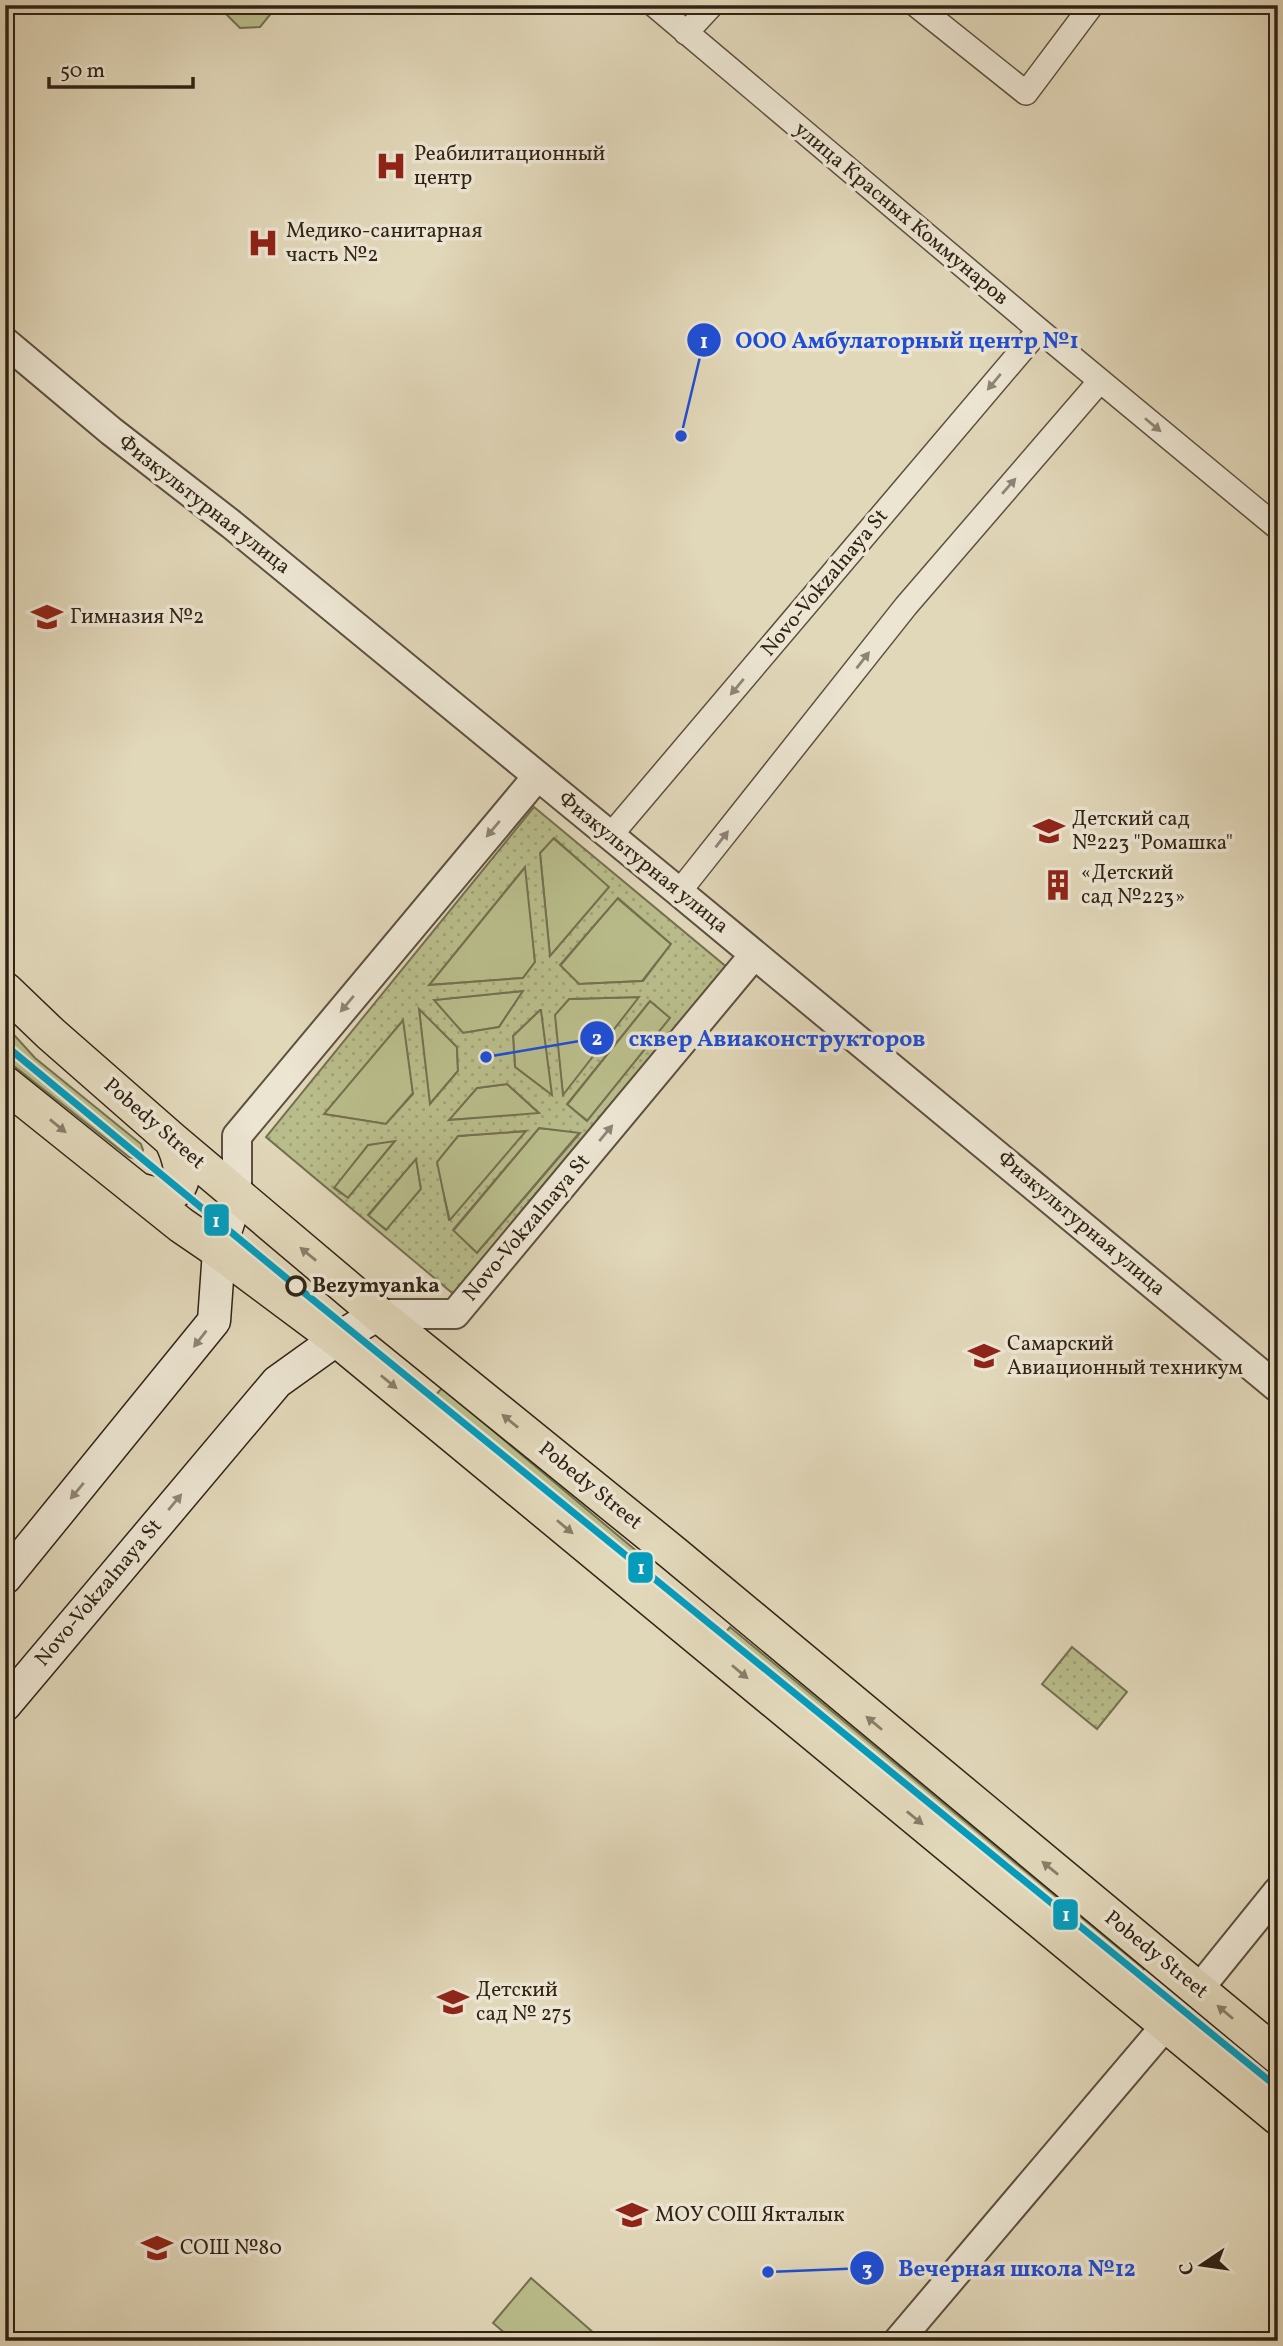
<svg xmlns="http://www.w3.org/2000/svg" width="1283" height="2346" viewBox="0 0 1283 2346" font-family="Vollkorn,serif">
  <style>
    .grass { fill: #b9bd8b; stroke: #757050; stroke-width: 2 }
    .park { fill: url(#park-dots); stroke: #757050; stroke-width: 2; fill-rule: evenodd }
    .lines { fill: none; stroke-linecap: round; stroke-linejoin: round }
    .minor-casing { stroke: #5d503f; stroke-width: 26 }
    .tertiary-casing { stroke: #5d503f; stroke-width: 32 }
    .secondary-casing { stroke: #312316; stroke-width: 35 }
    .primary-casing { stroke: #312316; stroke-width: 38 }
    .minor { stroke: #ece5d2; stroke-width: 23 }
    .tertiary { stroke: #ece5d2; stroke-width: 28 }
    .secondary { stroke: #ece5d2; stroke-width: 32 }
    .primary { stroke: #e1d7b9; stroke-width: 35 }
    .metro-1-casing { stroke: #ece5d2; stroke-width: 12 }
    .metro-1 { stroke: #059cbc; stroke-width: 7 }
    .oneway { fill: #8e8474 }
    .oneway2 { fill: #897d68 }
    .stop-dot { fill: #ece5d2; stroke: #312316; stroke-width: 3.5 }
    .labels { text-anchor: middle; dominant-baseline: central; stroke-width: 7; stroke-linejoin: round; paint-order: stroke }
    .poi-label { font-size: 21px; fill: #312316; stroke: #ece5d2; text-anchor: start }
    .street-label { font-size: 21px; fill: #312316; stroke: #ece5d2 }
    .stop-label { font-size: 21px; font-weight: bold; fill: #312316; stroke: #ece5d2; text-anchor: start }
    .leader { fill: none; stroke: #1d4ed8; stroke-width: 2.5 }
    .callout-dot { fill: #1d4ed8; stroke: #ece5d2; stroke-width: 2.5 }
    .mark-label { font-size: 21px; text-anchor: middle; font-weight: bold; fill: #fff }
    .callout-label { font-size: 23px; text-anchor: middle; font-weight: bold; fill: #1d4ed8; stroke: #ece5d2; stroke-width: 7; stroke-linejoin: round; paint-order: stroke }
    .line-badge { stroke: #ece5d2; stroke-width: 2.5 }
    .badge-label { font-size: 19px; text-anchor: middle; font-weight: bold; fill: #fff }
  </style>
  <defs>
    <pattern id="park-dots" width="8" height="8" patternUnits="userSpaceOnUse" patternTransform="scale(1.75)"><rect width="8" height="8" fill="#b9bd8b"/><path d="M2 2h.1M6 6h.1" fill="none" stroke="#a0a277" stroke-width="1.8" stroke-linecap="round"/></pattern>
  </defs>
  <rect width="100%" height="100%" fill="#e1d7b9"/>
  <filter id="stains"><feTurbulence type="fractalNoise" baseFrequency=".00286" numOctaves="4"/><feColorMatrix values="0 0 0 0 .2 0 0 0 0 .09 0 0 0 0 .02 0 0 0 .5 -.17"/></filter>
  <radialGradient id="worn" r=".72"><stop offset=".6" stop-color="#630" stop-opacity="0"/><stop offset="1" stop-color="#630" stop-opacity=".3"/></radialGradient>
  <path class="grass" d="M223,5H278L260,27L240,28L223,11Z
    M553,838L610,887L550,957L540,853Z
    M526,866L535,962L523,978L429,985Z
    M617,898L671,944L642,981L579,984L560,966Z
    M523,991L499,1027L463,1033L433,1000Z
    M640,997L563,1096L554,1015L569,999Z
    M650,1001L671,1017L588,1121L567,1105Z
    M419,1008L457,1047L458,1071L429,1105Z
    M541,1009L553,1096L515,1067L513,1036Z
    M404,1019L413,1093L386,1124L323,1114Z
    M5,1025L35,1058L141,1144L143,1150L141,1156L136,1159L129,1157L5,1059Z
    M507,1084L540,1114L448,1120L477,1088Z
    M539,1128L580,1132L477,1253L453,1231Z
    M527,1131L450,1221L436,1162L458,1136Z
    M396,1140L348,1198L334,1187L368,1145Z
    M416,1158L421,1189L387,1230L368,1216Z
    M442,1388L646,1559L642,1565L435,1396Z
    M730,1627L1144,1969L1138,1977L725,1633Z
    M531,2278L603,2341H514L493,2323Z"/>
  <path class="park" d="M534,807L729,969L457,1297L266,1137ZM554,838L609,887L550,956L540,853ZM525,867L535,962L523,978L429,985ZM618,898L671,944L643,981L579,984L560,965ZM523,991L499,1027L463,1033L434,1000ZM639,997L563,1095L555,1015L569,999ZM650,1001L670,1018L587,1121L567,1104ZM419,1009L457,1047L458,1071L430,1104ZM540,1010H541L552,1095L515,1067L513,1036ZM403,1020L413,1094L386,1124L324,1114ZM507,1084L539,1113L449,1120L477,1088ZM539,1128L580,1133L477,1253L453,1230ZM526,1131L450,1220H449L437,1162L458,1136ZM395,1141L348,1198L334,1188L368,1145ZM416,1159L421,1189L386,1230L368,1215Z
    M1072,1647L1127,1692L1097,1729L1042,1684Z"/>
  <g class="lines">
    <defs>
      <path id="minor" d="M654,5L1039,330L1278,528
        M916,5L1026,93L1092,5
        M686,33L712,5
        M610,836L1039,330
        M679,892L906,606L1100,381"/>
      <path id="tertiary" d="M5,342L111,431L231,524L679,892L1278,1388
        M237,1195V1136L537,777
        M378,1314H455L754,955
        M1198,1990L1278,1891
        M898,2341L1167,2024"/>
      <path id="secondary" d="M5,1578L214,1321L219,1251L237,1195
        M5,1705L277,1382L337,1339L378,1314"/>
      <path id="primary" d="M5,990L51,1034L172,1140L378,1314L673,1553L1278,2056
        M5,1084L181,1225L219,1251L337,1339L1278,2117
        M137,1190C185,1206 190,1177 172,1140"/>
    </defs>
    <use href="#minor" class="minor-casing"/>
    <use href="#tertiary" class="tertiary-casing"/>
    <use href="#secondary" class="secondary-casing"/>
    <use href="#primary" class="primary-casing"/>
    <use href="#minor" class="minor"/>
    <use href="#tertiary" class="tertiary"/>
    <use href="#secondary" class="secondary"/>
    <use href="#primary" class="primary"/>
    <defs>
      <path id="metro-1" d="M5,1045L296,1286L1278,2088"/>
    </defs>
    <use href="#metro-1" class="metro-1-casing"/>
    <use href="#metro-1" class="metro-1"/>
  </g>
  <defs><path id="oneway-solid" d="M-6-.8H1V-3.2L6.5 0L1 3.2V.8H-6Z" transform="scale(1.75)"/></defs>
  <g class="oneway">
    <use href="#oneway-solid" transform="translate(994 382) rotate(130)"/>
    <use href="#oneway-solid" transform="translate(1153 425) rotate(40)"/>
    <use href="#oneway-solid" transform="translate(1009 486) rotate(-49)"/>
    <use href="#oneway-solid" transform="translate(863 660) rotate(-52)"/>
    <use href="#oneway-solid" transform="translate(737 687) rotate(130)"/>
    <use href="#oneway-solid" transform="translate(493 829) rotate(130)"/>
    <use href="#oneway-solid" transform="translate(722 839) rotate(-52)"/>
    <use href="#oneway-solid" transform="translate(347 1004) rotate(130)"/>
    <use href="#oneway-solid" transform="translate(606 1133) rotate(-50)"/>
    <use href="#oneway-solid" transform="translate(200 1339) rotate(128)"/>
    <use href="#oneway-solid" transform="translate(77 1491) rotate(130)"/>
    <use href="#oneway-solid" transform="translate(175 1502) rotate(-50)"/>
  </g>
  <g class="oneway2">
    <use href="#oneway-solid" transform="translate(58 1126) rotate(39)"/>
    <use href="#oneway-solid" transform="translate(308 1254) rotate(-141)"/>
    <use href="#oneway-solid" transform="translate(389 1382) rotate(39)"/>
    <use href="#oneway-solid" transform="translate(510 1421) rotate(-141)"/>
    <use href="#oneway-solid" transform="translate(565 1527) rotate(40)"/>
    <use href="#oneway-solid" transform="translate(740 1672) rotate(40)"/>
    <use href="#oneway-solid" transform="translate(874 1723) rotate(-140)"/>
    <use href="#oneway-solid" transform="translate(915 1818) rotate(39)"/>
    <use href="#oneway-solid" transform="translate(1050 1868) rotate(-141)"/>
    <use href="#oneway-solid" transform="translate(1225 2012) rotate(-140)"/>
  </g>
  <defs>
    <symbol id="hospital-bare" viewBox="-9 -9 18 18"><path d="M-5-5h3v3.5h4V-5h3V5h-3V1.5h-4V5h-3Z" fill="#8f2418" stroke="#ece5d2" stroke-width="2.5" paint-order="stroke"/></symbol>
    <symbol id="school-bare" viewBox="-9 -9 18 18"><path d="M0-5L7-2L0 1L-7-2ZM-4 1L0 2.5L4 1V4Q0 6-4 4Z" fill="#8f2418" stroke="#ece5d2" stroke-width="2.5" paint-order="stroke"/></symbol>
    <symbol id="building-bare" viewBox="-9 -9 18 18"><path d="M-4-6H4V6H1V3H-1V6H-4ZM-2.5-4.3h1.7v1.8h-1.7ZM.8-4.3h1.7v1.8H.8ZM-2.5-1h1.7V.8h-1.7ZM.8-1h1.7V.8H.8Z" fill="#8f2418" stroke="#ece5d2" stroke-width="2.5" paint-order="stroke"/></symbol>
    <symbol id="university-bare" viewBox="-9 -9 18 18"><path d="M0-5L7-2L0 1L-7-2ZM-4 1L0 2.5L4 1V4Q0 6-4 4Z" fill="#8f2418" stroke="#ece5d2" stroke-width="2.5" paint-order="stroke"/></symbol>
  </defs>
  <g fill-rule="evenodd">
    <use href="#hospital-bare" x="369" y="144" width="44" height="44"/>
    <use href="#hospital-bare" x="241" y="221" width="44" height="44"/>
    <use href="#school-bare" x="25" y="595" width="44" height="44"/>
    <use href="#school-bare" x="1027" y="809" width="44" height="44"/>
    <use href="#building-bare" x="1036" y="863" width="44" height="44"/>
    <use href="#university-bare" x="962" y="1334" width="44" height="44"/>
    <use href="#school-bare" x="431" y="1980" width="44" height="44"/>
    <use href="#school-bare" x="610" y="2193" width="44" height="44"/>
    <use href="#school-bare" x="135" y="2226" width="44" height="44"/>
  </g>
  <circle class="stop-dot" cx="296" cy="1286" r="9"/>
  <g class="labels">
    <g class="poi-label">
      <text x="414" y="154">Реабилитационный<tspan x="414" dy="24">центр</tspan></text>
      <text x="286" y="231">Медико-санитарная<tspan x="286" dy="24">часть №2</tspan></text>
      <text x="70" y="617">Гимназия №2</text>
      <text x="1072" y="819">Детский сад<tspan x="1072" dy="24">№223 "Ромашка"</tspan></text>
      <text x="1081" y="873">«Детский<tspan x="1081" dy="24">сад №223»</tspan></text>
      <text x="1007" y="1344">Самарский<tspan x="1007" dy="24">Авиационный техникум</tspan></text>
      <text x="476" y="1990">Детский<tspan x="476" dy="24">сад № 275</tspan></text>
      <text x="655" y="2215">МОУ СОШ Якталык</text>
      <text x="180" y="2248">СОШ №80</text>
    </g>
    <g class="street-label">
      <text transform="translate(901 214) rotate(40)">улица Красных Коммунаров</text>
      <text transform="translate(204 505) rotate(38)">Физкультурная улица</text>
      <text transform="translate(825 583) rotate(-50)">Novo-Vokzalnaya St</text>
      <text transform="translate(643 863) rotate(39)">Физкультурная улица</text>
      <text transform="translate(154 1124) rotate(41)">Pobedy Street</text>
      <text transform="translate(1081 1224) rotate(40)">Физкультурная улица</text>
      <text transform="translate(527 1228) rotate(-50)">Novo-Vokzalnaya St</text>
      <text transform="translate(590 1486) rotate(39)">Pobedy Street</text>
      <text transform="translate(99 1593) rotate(-50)">Novo-Vokzalnaya St</text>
      <text transform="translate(1156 1955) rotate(39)">Pobedy Street</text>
    </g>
    <g class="stop-label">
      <text x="312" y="1286">Bezymyanka</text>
    </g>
  </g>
  <path class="leader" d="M681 436L704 340M486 1057L597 1038M768 2272L867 2268"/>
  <g class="callout-dot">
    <circle cx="681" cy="436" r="7"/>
    <circle cx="486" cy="1057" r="7"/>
    <circle cx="768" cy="2272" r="7"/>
    <circle cx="704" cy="340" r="18"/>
    <circle cx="597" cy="1038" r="18"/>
    <circle cx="867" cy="2268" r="18"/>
  </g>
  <g class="mark-label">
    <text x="704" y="348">1</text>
    <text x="597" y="1045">2</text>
    <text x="867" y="2276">3</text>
  </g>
  <g class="callout-label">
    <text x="907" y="348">ООО Амбулаторный центр №1</text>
    <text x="777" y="1046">сквер Авиаконструкторов</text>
    <text x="1017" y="2276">Вечерная школа №12</text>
  </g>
  <g class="line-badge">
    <rect x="203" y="1203" width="27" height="34" rx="7" fill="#059cbc"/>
    <rect x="627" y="1551" width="27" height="33" rx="7" fill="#059cbc"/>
    <rect x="1052" y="1898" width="27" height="33" rx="7" fill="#059cbc"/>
  </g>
  <g class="badge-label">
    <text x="216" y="1227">1</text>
    <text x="641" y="1574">1</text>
    <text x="1066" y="1921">1</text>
  </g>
  <rect width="1283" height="2346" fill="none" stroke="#e1d7b9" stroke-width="28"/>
  <rect x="7" y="7" width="1269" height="2332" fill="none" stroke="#312316" stroke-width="3.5"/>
  <rect x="14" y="14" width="1255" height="2318" fill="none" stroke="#312316" stroke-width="2"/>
  <g transform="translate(1202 2265) rotate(257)" stroke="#ece5d2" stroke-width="5" paint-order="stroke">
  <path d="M0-5L12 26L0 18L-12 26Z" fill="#312316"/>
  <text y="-10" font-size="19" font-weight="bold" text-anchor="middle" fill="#312316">С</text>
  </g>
  <path d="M49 77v10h144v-10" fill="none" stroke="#312316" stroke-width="3.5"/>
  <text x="60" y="77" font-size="21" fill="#312316" stroke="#ece5d2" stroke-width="5" paint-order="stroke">50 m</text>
  <rect width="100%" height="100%" filter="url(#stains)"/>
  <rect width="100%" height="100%" fill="url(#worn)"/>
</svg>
